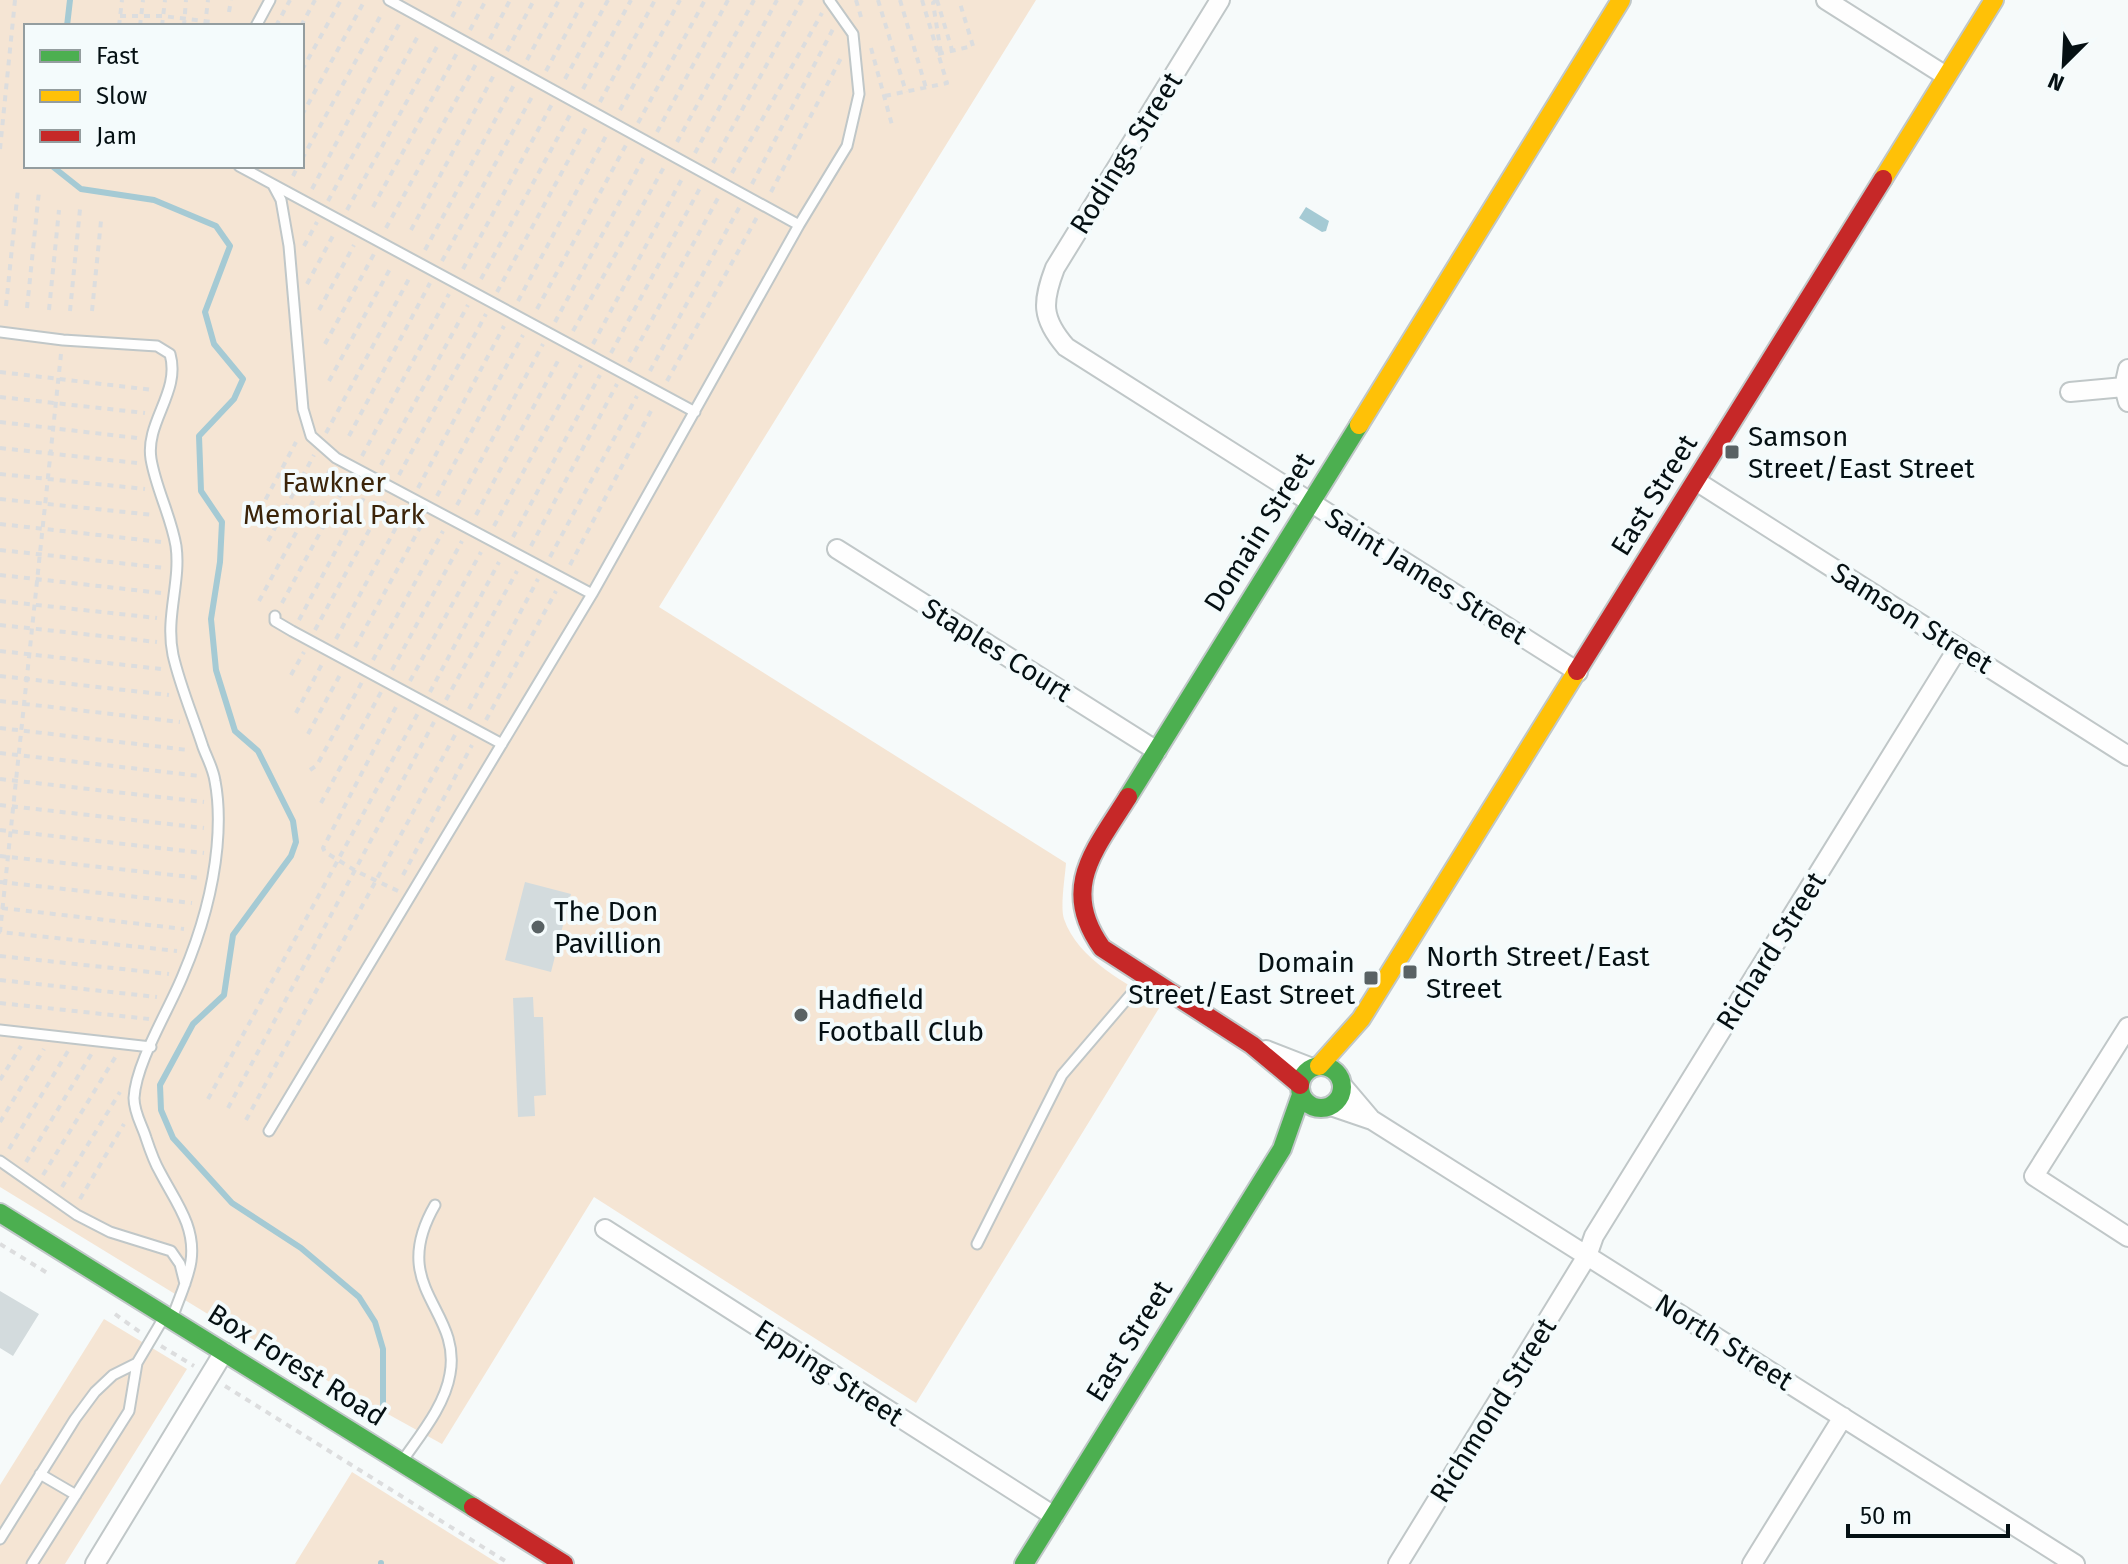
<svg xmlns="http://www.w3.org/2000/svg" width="2128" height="1564" viewBox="0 0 2128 1564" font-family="'Fira Sans',sans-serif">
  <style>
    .green { fill: #f5e5d4; fill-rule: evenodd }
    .water { fill: #a5cad4 }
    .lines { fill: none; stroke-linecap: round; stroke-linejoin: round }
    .stream { stroke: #a5cad4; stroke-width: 6 }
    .building { fill: #d3dbdd }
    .lane-casing { stroke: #c0c7c8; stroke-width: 13 }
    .street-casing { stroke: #c0c7c8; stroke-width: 22 }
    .fast-casing { stroke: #c0c7c8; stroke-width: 22 }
    .slow-casing { stroke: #c0c7c8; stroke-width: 22 }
    .jam-casing { stroke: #c0c7c8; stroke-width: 22 }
    .path { stroke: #dcddde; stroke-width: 4; stroke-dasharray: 6 6; stroke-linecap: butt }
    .lane { stroke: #fefefe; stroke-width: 9 }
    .street { stroke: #fefefe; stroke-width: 18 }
    .fast { stroke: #4caf50; stroke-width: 18 }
    .slow { stroke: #ffc107; stroke-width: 18 }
    .jam { stroke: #c62828; stroke-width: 18 }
    .poi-dot { fill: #596264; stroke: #f4fbfc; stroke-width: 3 }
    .labels { text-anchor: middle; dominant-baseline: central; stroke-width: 8; stroke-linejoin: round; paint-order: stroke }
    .street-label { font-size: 28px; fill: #051013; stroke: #f4fbfc }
    .poi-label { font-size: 28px; fill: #051013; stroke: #f4fbfc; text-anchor: start }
    .park-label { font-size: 28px; fill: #3b2409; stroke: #f4fbfc }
  </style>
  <rect width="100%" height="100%" fill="#f6fafa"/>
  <path class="green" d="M0,0H1036L659,607L1066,863C1065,877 1060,907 1064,919C1078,960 1127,983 1161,1005L916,1403L594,1197L442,1444L216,1319L0,1187ZM26,26H302V166H26Z
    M104,1319L187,1369L65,1564H0V1485Z
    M352,1472L499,1564H295Z"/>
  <path class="water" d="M1306,207L1329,221L1326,231L1322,232L1299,218Z"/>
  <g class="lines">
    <path class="stream" d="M67,26L70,0
      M52,166L81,189L154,200L216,226L230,246L205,312L214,344L243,379L234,399L199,436L201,491L222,522L220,562L211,619L216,670L235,731L258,751L293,821L296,842L291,856L233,935L224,995L193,1024L160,1085L161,1110L173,1138L232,1203L301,1248L359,1297L375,1322L383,1349V1405
      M381,1564V1563"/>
  </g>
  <path class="building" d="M525,882L571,894L551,972L505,960Z
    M533,997L534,1017H543L546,1095L534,1096L535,1116L518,1117L513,998Z
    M0,1291L39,1314L13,1356L0,1348Z"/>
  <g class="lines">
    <defs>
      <path id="lane" d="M389,0L799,225
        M256,26L270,0
        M239,166L695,412
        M273,185L281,200L289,246L303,409L311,436L336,458L592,594
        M0,332L63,340L157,346L170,354C181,392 145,422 151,459C156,489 171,516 176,546C181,582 165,617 173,655C180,686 193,716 203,747C207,758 213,768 215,781C219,802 219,825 217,847C213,890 200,935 183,975C169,1010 136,1062 134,1098C134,1113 142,1125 146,1138C150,1150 154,1162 160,1172C175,1201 196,1226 191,1261C188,1281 178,1300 172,1319
        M275,616V621L292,631L502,744
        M0,1030L151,1047
        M269,1131L592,594L799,225L847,146L859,94L853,34L829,0
        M0,1161L77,1215L110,1232L171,1251L180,1264L185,1284
        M977,1244L1062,1075L1144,979
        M403,1460C421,1434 445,1405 450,1374C462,1309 387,1288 435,1205
        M40,1474L76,1495
        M0,1539L75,1419L95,1392L113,1375L137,1363
        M32,1564L129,1411L137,1363L163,1319"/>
      <path id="street" d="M1220,0L1055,268C1042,302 1041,318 1066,347L1578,672
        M1826,0L1946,76
        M2128,369L2124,387L2128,402
        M2070,392L2124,387
        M1696,481L2128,756
        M837,549L1157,751
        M2128,1027L2034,1176L2128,1237
        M1266,1050L1312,1068
        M1342,1085L1370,1118
        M1331,1106L1372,1120L2075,1564
        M605,1229L1054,1516
        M95,1564L224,1352
        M1398,1564L1587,1256L1594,1236L1958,648
        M1752,1564L1843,1417"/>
      <path id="fast" d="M1128,797L1359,425
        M1300 1087a21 21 0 1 1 42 0a21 21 0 1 1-42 0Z
        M0,1213L473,1507
        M1024,1564L1282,1149L1301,1095"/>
      <path id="slow" d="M1883,179L1994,0
        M1359,425L1621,0
        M1319,1066L1361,1019L1577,671"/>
      <path id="jam" d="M1577,671L1883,179
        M1128,797C1095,850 1059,888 1102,948L1252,1045L1300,1085
        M473,1507L564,1564"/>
    </defs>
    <use href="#lane" class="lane-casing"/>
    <use href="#street" class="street-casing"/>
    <use href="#fast" class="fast-casing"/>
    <use href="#slow" class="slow-casing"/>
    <use href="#jam" class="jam-casing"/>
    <path class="path" d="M856,0L861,17
      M878,0L906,92
      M900,0L926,88
      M936,0L933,3L941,53
      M937,0L952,50
      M229,12L231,0
      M120,16H163L211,22
      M452,17L461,0
      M119,26L122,0
      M140,26L143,0
      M162,26L165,0
      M184,26L186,0
      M205,26L208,0
      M276,26L290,0
      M301,26L315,0
      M470,30L486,0
      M490,39L510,0
      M871,48L892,125
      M507,51L534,0
      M938,54L973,46L959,0
      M527,60L559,0
      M302,70L341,0
      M546,71L584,0
      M565,79L608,0
      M583,89L631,0
      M885,96L947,83L922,0
      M600,102L655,0
      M620,110L680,0
      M302,115L365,0
      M638,123L705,0
      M657,132L728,0
      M677,142L754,0
      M0,149L15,0
      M695,153L777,0
      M302,159L382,13
      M713,163L802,0
      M732,173L822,13
      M293,176L298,166
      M752,184L833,29
      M312,189L399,24
      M771,192L841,58
      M328,201L419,34
      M373,207L458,51
      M347,210L439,43
      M386,228L476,64
      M411,230L495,73
      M304,246L317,222
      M425,250L514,85
      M442,261L534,93
      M463,269L552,104
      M481,279L570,115
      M307,284L335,232
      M497,292L588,124
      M518,301L606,136
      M6,306L18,189
      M27,308L39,191
      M537,309L626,145
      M49,310L59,210
      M319,310L354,245
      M70,311L80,209
      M92,311L101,221
      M555,322L644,157
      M573,331L664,167
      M325,344L374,254
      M593,344L684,175
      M611,353L700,188
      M61,354L0,932L177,951
      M629,362L718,198
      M650,371L740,206
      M0,372L153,390
      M329,381L391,267
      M667,381L757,217
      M0,397L145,413
      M0,422L137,438
      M326,433L411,275
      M349,436L430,283
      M0,448L137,463
      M362,456L449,294
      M381,465L468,305
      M0,474L145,489
      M399,475L486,314
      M418,488L504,326
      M437,496L523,335
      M0,499L153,515
      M457,505L543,344
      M260,510L296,442
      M476,515L560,357
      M0,524L161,542
      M494,526L581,365
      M513,537L600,375
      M268,541L314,455
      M531,546L617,384
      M0,550L165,568
      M550,557L637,396
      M570,565L653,407
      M0,575L161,593
      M0,601L157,618
      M259,601L330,470
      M282,603L348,481
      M299,620L368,490
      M0,625L157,642
      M315,630L385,501
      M336,639L406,509
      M355,647L423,522
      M0,651L161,669
      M373,660L443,531
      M392,670L462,541
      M291,675L304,652
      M0,676L169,695
      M410,681L481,552
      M430,692L499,562
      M446,700L517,571
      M0,701L180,722
      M469,709L538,579
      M296,713L322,664
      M486,720L556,591
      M0,728L188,750
      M308,734L341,673
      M0,753L200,776
      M310,770L317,765L362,682
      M0,779L204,802
      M321,803L381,692
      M0,805L204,828
      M0,830L204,853
      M0,856L200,878
      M403,875L472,745
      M0,882L192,903
      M398,891L356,871L325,852L323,848L398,703
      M2,908L184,929
      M0,956L169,974
      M0,980L157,997
      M0,1003L149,1019
      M0,1080L21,1046
      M208,1099L418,713
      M228,1108L434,722
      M246,1120L455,735
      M0,1122L44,1049
      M9,1149L68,1051
      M26,1162L92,1053
      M43,1175L116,1056
      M62,1187L120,1092
      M80,1199L124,1124
      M0,1244L49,1274
      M115,1314L140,1332
      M161,1346L194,1366
      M225,1386L510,1564"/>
    <use href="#lane" class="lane"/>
    <use href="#street" class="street"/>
    <use href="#fast" class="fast"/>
    <use href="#slow" class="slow"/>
    <use href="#jam" class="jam"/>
  </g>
  <g class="poi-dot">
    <rect x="1724" y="444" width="16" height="16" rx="4"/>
    <circle cx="538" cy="927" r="8"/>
    <rect x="1402" y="964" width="16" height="16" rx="4"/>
    <rect x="1363" y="970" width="16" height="16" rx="4"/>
    <circle cx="801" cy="1015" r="8"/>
  </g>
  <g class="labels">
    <g class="street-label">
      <text transform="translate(1126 153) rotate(-58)">Rodings Street</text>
      <text transform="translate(1654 495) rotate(-58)">East Street</text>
      <text transform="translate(1259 532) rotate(-58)">Domain Street</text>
      <text transform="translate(1426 576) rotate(32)">Saint James Street</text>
      <text transform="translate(1912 618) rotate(32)">Samson Street</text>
      <text transform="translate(997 650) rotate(32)">Staples Court</text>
      <text transform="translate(1771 951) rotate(-58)">Richard Street</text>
      <text transform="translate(1129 1341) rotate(-58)">East Street</text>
      <text transform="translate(1724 1342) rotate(32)">North Street</text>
      <text transform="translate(297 1365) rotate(32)">Box Forest Road</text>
      <text transform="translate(829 1373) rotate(33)">Epping Street</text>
      <text transform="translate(1493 1410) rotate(-58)">Richmond Street</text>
    </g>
    <g class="poi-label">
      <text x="1748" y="436">Samson<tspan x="1748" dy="32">Street/East Street</tspan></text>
      <text x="554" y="911">The Don<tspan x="554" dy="32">Pavillion</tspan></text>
      <text x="1426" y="956">North Street/East<tspan x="1426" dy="32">Street</tspan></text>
      <text x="1355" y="962" text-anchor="end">Domain<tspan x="1355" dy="32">Street/East Street</tspan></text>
      <text x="817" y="999">Hadfield<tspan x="817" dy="32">Football Club</tspan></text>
    </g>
    <g class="park-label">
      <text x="334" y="482">Fawkner<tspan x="334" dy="32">Memorial Park</tspan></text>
    </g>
  </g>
  <rect x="24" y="24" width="280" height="144" fill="#f4fbfc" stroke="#949d9f" stroke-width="2"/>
  <rect x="40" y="50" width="40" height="12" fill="#4caf50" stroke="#949d9f" stroke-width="2"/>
  <text x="96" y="64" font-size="24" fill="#051013">Fast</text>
  <rect x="40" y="90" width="40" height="12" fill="#ffc107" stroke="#949d9f" stroke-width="2"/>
  <text x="96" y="104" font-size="24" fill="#051013">Slow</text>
  <rect x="40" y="130" width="40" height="12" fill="#c62828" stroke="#949d9f" stroke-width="2"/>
  <text x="96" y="144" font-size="24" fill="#051013">Jam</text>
  <g transform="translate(2064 64) rotate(204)" stroke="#f4fbfc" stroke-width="6" paint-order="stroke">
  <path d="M0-6L14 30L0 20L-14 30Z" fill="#051013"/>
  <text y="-12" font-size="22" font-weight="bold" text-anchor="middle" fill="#051013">N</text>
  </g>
  <path d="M1848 1524v12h160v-12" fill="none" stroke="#051013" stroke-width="4"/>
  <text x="1860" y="1524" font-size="24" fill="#051013" stroke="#f4fbfc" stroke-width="6" paint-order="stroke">50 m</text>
</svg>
